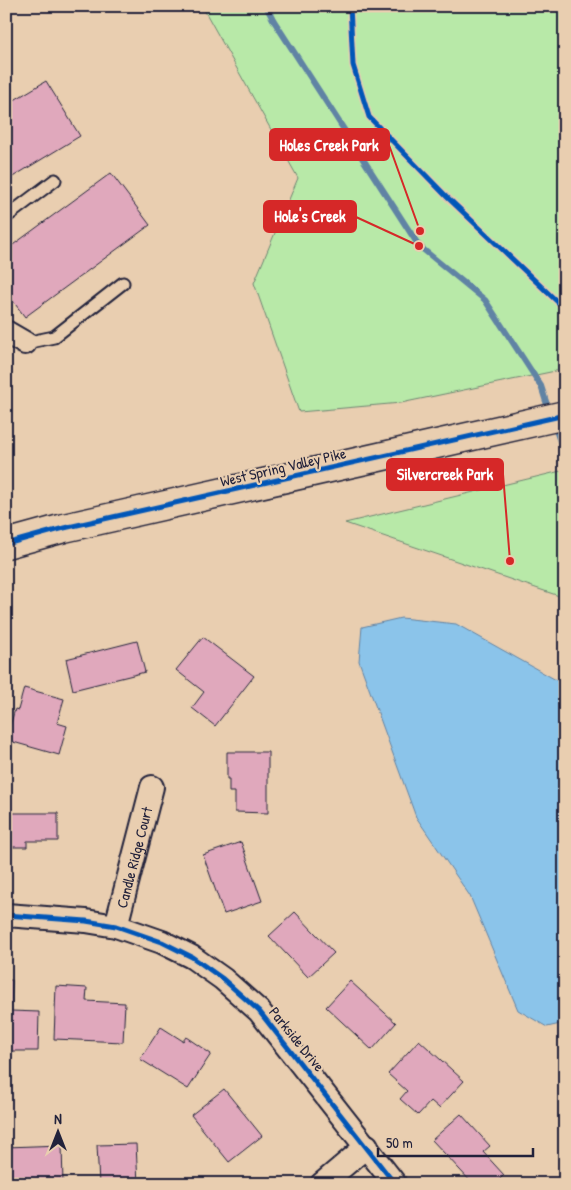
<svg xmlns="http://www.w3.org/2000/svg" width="571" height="1190" viewBox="0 0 571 1190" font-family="'Patrick Hand',sans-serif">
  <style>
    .green { fill: #b8e9a8; stroke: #6d8672 }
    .water { fill: #8bc4ea; stroke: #6183a4 }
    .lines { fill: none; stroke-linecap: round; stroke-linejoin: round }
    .stream { stroke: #6183a4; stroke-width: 6 }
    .building { fill: #e0a8bc; stroke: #22223b }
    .service-casing { stroke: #22223b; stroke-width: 15 }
    .minor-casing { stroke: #22223b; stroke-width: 26 }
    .tertiary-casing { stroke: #22223b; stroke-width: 31 }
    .service { stroke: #e9ceb0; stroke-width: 11 }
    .minor { stroke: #e9ceb0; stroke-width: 22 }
    .tertiary { stroke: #e9ceb0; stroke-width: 28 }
    .cycleway-casing { stroke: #e9ceb0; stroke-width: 8 }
    .cycleway { stroke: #0057b8; stroke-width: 5 }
    .labels { text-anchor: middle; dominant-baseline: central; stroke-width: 4.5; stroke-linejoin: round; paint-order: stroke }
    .street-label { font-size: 15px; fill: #22223b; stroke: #e9ceb0 }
    .leader { fill: none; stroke: #d62828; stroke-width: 2 }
    .callout-dot { fill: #d62828; stroke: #e9ceb0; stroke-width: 2 }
    .callout { fill: #d62828; stroke: #d62828; stroke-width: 2 }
    .callout-label { font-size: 16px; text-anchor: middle; font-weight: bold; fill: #fff }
  </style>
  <rect width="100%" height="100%" fill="#e9ceb0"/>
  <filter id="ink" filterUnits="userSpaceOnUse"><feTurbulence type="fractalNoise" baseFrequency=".02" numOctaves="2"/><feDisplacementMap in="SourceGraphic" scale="10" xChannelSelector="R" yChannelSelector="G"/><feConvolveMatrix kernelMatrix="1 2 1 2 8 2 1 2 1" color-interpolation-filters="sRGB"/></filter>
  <g filter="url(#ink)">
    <path class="green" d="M202,6H565V369L401,403L299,412L254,283L298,178Z
      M565,470V598L345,523Z"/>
    <path class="water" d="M401,618L456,624L565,685V1023L547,1027L518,1010L470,896L416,817L359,661L362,627Z"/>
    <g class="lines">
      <path class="stream" d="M266,6L274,21L419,246L485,300L541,386L549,411
        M554,425L565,455"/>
    </g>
    <path class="building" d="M46,81L80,136L6,181V105Z
      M111,173L150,225L25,317L6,292V250Z
      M203,637L254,676L215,726L192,708L204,692L176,670Z
      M137,641L145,672L73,690L66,659Z
      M24,688L64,699L57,723L67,726L59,755L6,740L15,709L18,710Z
      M227,752H268V813L235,812V792H229V779H227Z
      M6,813H58V841H27V847H7Z
      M241,842L262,901L224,914L203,855Z
      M295,912L334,953L308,977L269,936Z
      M6,980H12L11,1011L39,1012L38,1051H6Z
      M350,981L396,1023L372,1050L326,1007Z
      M56,986L87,988L86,1001L125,1003L123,1042L54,1039Z
      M161,1027L183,1041L186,1037L211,1054L188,1089L140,1059Z
      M419,1040L464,1081L439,1108L431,1101L418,1115L400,1099L407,1091L388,1074Z
      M224,1089L262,1136L229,1162L191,1115Z
      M461,1114L490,1146L483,1152L504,1175L495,1184H473L432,1140Z
      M136,1144L138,1184H99L97,1145Z
      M62,1145L63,1184H6V1147Z"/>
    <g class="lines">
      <defs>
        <path id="service" d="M6,217L55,180
          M25,343L54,337L123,283"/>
        <g id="minor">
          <path d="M6,332L25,343"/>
          <path d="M6,915L86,921L116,926L162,942L192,957L223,979L259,1011L395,1184"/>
          <path id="s1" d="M116,926L152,787"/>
          <path d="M322,1184L367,1146"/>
        </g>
        <path id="tertiary" d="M6,544L64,528L565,415"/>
      </defs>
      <use href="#service" class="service-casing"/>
      <use href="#minor" class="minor-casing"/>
      <use href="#tertiary" class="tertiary-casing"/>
      <use href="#service" class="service"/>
      <use href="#minor" class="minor"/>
      <use href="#tertiary" class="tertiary"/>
      <defs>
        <path id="cycleway" d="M350,6L353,65L369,117L447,197L565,309
          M6,544L64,528L565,415
          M6,915L86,921L116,926L162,942L192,957L223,979L259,1011L395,1184"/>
      </defs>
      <use href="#cycleway" class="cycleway-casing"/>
      <use href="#cycleway" class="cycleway"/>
    </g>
  </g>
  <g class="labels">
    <g class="street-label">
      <text transform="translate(283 467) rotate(-13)">West Spring Valley Pike</text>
      <text stroke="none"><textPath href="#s1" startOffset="71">Candle Ridge Court</textPath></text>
      <text transform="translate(297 1039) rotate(51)">Parkside Drive</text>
    </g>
  </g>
  <path class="leader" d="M420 231L389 145M419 246L356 217M510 561L503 474"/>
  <g class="callout-dot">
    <circle cx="420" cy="231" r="5"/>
    <circle cx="419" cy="246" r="5"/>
    <circle cx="510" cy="561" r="5"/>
  </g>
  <g class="callout">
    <rect x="270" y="129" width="119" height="31" rx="5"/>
    <rect x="264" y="201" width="92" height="31" rx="5"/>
    <rect x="387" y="459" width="116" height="31" rx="5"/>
  </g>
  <g class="callout-label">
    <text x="329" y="151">Holes Creek Park</text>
    <text x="310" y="222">Hole's Creek</text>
    <text x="445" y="480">Silvercreek Park</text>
  </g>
  <rect width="571" height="1190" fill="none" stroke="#e9ceb0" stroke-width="25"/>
  <rect x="12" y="12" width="546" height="1165" fill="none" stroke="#22223b" stroke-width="2" filter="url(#ink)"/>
  <g transform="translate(58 1132)" stroke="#e9ceb0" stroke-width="4" paint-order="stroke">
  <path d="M0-4L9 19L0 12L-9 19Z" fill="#22223b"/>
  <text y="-8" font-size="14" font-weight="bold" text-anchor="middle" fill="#22223b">N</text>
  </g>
  <path d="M378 1148v8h155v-8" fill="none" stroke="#22223b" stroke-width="2.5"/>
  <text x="386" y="1148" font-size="15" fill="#22223b" stroke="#e9ceb0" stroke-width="4" paint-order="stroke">50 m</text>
</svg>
